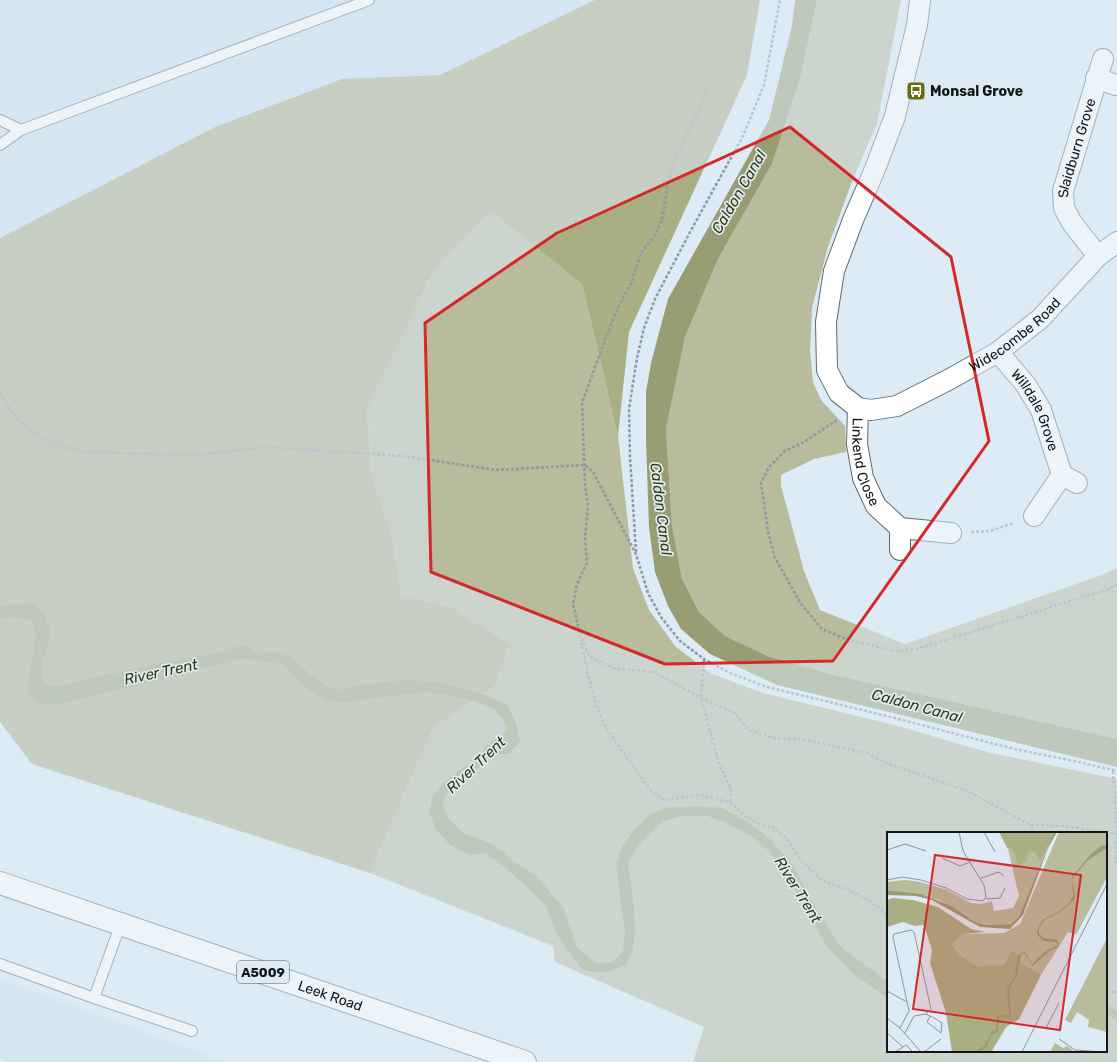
<svg xmlns="http://www.w3.org/2000/svg" width="1117" height="1062" viewBox="0 0 1117 1062" font-family="Rubik,sans-serif">
  <style>
    .built { fill: #c9dfed }
    .green { fill: #b8bb9c; fill-rule: evenodd }
    .forest { fill: #aaae83 }
    .water { fill: #999d73 }
    .lines { fill: none; stroke-linecap: round; stroke-linejoin: round }
    .lane-casing { stroke: #5e6b73; stroke-width: 12 }
    .street-casing { stroke: #5e6b73; stroke-width: 22 }
    .primary-casing { stroke: #5e6b73; stroke-width: 24 }
    .path { stroke: #8e99a0; stroke-width: 2.5; stroke-dasharray: 3 2; stroke-linecap: butt }
    .lane { stroke: #fff; stroke-width: 10 }
    .street { stroke: #fff; stroke-width: 20 }
    .primary { stroke: #fff; stroke-width: 22 }
    .marked { fill: none; stroke: #d62828; stroke-width: 3; stroke-linejoin: round }
    .labels { text-anchor: middle; dominant-baseline: central; stroke-width: 3.5; stroke-linejoin: round; paint-order: stroke }
    .shield { fill: #dcebf5; stroke: #4e565b; stroke-width: 1 }
    .shield-label { font-size: 13px; font-weight: bold; fill: #111619 }
    .poi-label { font-size: 14px; font-weight: bold; fill: #111619; stroke: #dcebf5; text-anchor: start }
    .street-label { font-size: 14px; fill: #111619; stroke: #dcebf5 }
    .water-label { font-size: 15px; font-style: italic; fill: #373903; stroke: #dcebf5 }
    .inset-road { fill: none; stroke: #8b969d; stroke-width: 1 }
    .view { fill: #d62828; fill-opacity: 0.15; stroke: #d62828; stroke-width: 2 }
    .inset-edge { fill: none; stroke: #111619; stroke-width: 2 }
  </style>
  <rect width="100%" height="100%" fill="#dcebf5"/>
  <path class="built" d="M0,0H595L440,75L342,79L215,127L0,238Z
    M0,979L225,1062H5L0,1060Z"/>
  <path class="green" d="M817,0H901L877,124L851,184L828,247L812,308L810,351L813,382L821,400L845,426L846,452L814,459L781,475V486L804,571L820,610L905,644L1099,576L1117,568V739L835,675L770,657L725,636L699,612L682,579L672,526L666,429L685,337L718,259L772,164L800,79Z
    M491,212L582,284L618,436L633,568L649,610L676,647L712,674L763,693L894,725L987,752L1117,779V1062H693L704,1027L555,962L553,946L370,873L433,728L495,686L450,607L401,596L392,536L371,473L367,409L434,270ZM888,833H1106V1051H888Z"/>
  <path class="forest" d="M595,0H760L747,75L629,332L618,436L582,284L491,212L434,270L367,409L371,473L392,536L401,596L450,607L509,644L495,686L433,728L370,873L32,764L0,722V238L215,127L342,79L440,75Z"/>
  <path class="water" d="M795,0H817L800,79L772,164L718,259L685,337L666,429L672,526L682,579L699,612L725,636L770,657L835,675L1117,739V767L777,685L710,654L681,629L668,606L655,572L649,527L646,439V392L651,363L668,299L769,120L792,26Z
    M33,603L45,614L50,629L48,645L42,661V671L43,683L54,687L138,668L216,653L242,645L262,654L276,652L291,657L310,674L326,686L335,690L362,685L405,680L439,682L489,696L508,706L516,723L520,741L509,754H492L472,774L446,795L442,803L449,819L464,834L485,841L501,850L513,861L538,877L564,909L577,948L597,964L612,962L623,952L625,934L616,864L623,845L634,830L649,816L664,808L700,806L722,808L746,821L770,839L791,863L806,889L820,916L841,947L888,982V998L853,974L826,945L785,872L770,852L751,836L727,823L708,816H681L663,821L635,850L628,864L633,897L635,931L632,954L624,966L603,973L583,970L558,936L546,906L527,887L496,860L485,853L469,855L450,845L436,830L429,812L433,795L449,778L476,759L490,743L507,731L504,721L495,710L472,700L429,692L370,698L345,703L325,699L305,687L284,664L247,659H235L181,675L58,704C44,704 34,705 27,692L36,632L31,620L11,617L0,618V606Z
    M1106,1004L1117,1011V1021L1106,1013Z"/>
  <g class="lines">
    <defs>
      <path id="lane" d="M0,120L21,130L369,0
        M0,145L21,130
        M0,964L94,998L192,1031
        M94,998L121,923"/>
      <g id="street">
        <path id="s1" d="M920,0L917,25L895,116L875,169L853,220L834,271L826,322L827,370L839,393L858,408L871,410L897,406L950,379L998,352L1040,319L1098,256L1117,242"/>
        <path d="M1096,78L1116,85"/>
        <path id="s2" d="M1098,256L1072,223L1064,208L1063,191L1103,59"/>
        <path id="s3" d="M998,352L1026,385L1041,410L1062,475L1034,516"/>
        <path id="s4" d="M858,408L857,444L863,478L876,506L900,528L951,533"/>
        <path d="M1062,475L1077,483"/>
        <path d="M900,550V528"/>
      </g>
      <g id="primary">
        <path id="s5" d="M0,883L525,1062"/>
      </g>
    </defs>
    <use href="#lane" class="lane-casing"/>
    <use href="#street" class="street-casing"/>
    <use href="#primary" class="primary-casing"/>
    <path class="path" d="M708,90L688,132L670,171L662,220L655,235L641,253L631,284L621,301L611,324L582,403L585,484L588,506L585,538L587,563L577,584L573,604L580,635L589,656L613,668L654,672L701,698L735,713L749,730L774,738L801,739L867,753L884,762L967,791L1031,825L1064,826L1117,834
      M0,394L20,422L47,441L80,452L194,455L268,447L403,456L496,470L585,465L593,472L636,554L648,593L661,617L680,641L704,659L730,673L767,687L891,717L1014,749L1074,761L1117,771
      M837,420L804,442L785,451L769,467L761,483L768,531L775,558L801,604L822,629L846,639L894,651L917,649L1109,589L1117,584
      M971,532L990,531L1014,523
      M636,552L630,457L629,409L637,358L644,328L655,299L689,234L743,136L764,85L780,0
      M581,642L588,674L597,706L606,728L650,790L664,800L700,795L730,802L746,817L760,824L774,828L787,839L801,860L823,881L849,890L867,899L888,915
      M704,659L701,698L719,764L731,789L730,802
      M1113,771L1117,831
      M1031,825L1033,833
      M1117,836L1116,855L1117,864
      M1106,992H1117"/>
    <use href="#lane" class="lane"/>
    <use href="#street" class="street"/>
    <use href="#primary" class="primary"/>
  </g>
  <path d="M0 0H1117V1062H0ZM790,127L951,257L989,441L833,661L665,664L431,572L425,323L557,233Z" fill="#dcebf5" fill-opacity=".55" fill-rule="evenodd"/>
  <path class="marked" d="M790,127L951,257L989,441L833,661L665,664L431,572L425,323L557,233Z"/>
  <defs>
    <symbol id="bus-square" viewBox="-11 -11 22 22"><rect x="-9" y="-9" width="18" height="18" rx="4" fill="#696c0e" stroke="#dcebf5"/><path d="M-5-6H5V4H4V6H2V4H-2V6H-4V4H-5ZM-3.5-4V0h7V-4ZM-3.5 1.2v1.5H-2V1.2ZM2 1.2v1.5H3.5V1.2Z" fill="#fff"/></symbol>
  </defs>
  <g fill-rule="evenodd">
    <use href="#bus-square" x="905" y="80" width="22" height="22"/>
  </g>
  <g class="labels">
    <rect class="shield" x="237" y="961" width="52" height="22" rx="3"/>
    <g class="shield-label">
      <text x="263" y="972">A5009</text>
    </g>
    <g class="poi-label">
      <text x="930" y="91">Monsal Grove</text>
    </g>
    <g class="street-label">
      <text stroke="none"><textPath href="#s2" startOffset="121">Slaidburn Grove</textPath></text>
      <text stroke="none"><textPath href="#s1" startOffset="613">Widecombe Road</textPath></text>
      <text stroke="none"><textPath href="#s3" startOffset="70">Willdale Grove</textPath></text>
      <text stroke="none"><textPath href="#s4" startOffset="55">Linkend Close</textPath></text>
      <text stroke="none"><textPath href="#s5" startOffset="349">Leek Road</textPath></text>
    </g>
    <g class="water-label">
      <text transform="translate(739 192) rotate(-60)">Caldon Canal</text>
      <text transform="translate(661 509) rotate(83)">Caldon Canal</text>
      <text transform="translate(161 672) rotate(-12)">River Trent</text>
      <text transform="translate(917 706) rotate(15)">Caldon Canal</text>
      <text transform="translate(476 765) rotate(-43)">River Trent</text>
      <text transform="translate(798 890) rotate(58)">River Trent</text>
    </g>
  </g>
  <g transform="translate(887 832)">
    <rect width="220" height="220" fill="#dcebf5"/>
    <path d="M112,0H167L132,84L124,92L98,93L86,89L52,68L35,62L0,58V50L18,48L33,50L60,58L84,71L94,72L105,69L107,79L126,76L132,64L121,17ZM172,0H220V45L189,103L181,100L154,143L135,131L130,122L119,127L116,133L98,135L90,134L72,122L65,113L76,102L117,101L133,92ZM220,106V200L201,195L202,188L190,180L184,191L178,188ZM168,211L176,216L180,214L188,220H163Z" fill="#b8bb9c"/>
    <path d="M112,0H167L153,29L147,19L144,20L140,21V28L131,34L127,18L122,15L121,17ZM6,66L26,68L51,75L84,97L98,100L76,102L65,113L72,122L90,134L116,133L125,119L130,122L135,131L154,143L132,187L119,195L105,219L65,220L59,181L43,131L45,118L37,93L28,94L16,90L0,95V68Z" fill="#aaae83"/>
    <path d="M167,0H170L161,16L136,83L123,97L93,95L45,68L29,64L0,63V58L35,62L64,74L86,89L98,93L124,92L132,84ZM220,13V16L201,28L185,47L188,66L186,69L172,81L159,87L152,95V101L156,106L170,108L172,113L171,115L162,119L146,134L137,121L134,123L129,146L122,156L124,185H112L111,200L105,202L99,215L93,220H88L98,213L105,199L109,198L110,184L122,183L120,156L128,144L131,123L138,120L145,132L158,120L171,113L169,110L157,109L153,106L150,101L152,93L157,87L173,79L183,70L186,64L185,45L204,22L214,14Z" fill="#999d73"/>
    <path class="inset-road" d="M97,0L108,20M0,18L18,12L39,19M55,26L73,34L83,30M94,46L112,40L117,44M0,48L15,45L34,48L59,56L80,67L96,69L99,65L97,53L76,19L72,0M99,67L113,66L118,56M0,159L20,170M39,182L49,187L55,191L54,201L40,190L43,184M0,186L13,196L34,220M13,196L22,179L6,105L7,102L24,98L27,100L44,177L39,182L27,184L18,201M159,196L172,171M0,201L16,215M172,207L188,218L215,220M8,220L19,213L26,220M37,220L54,207M135,220L220,52"/>
    <path class="view" d="M48,23L194,43L173,198L26,177Z"/>
    <rect width="220" height="220" class="inset-edge"/>
  </g>
</svg>
